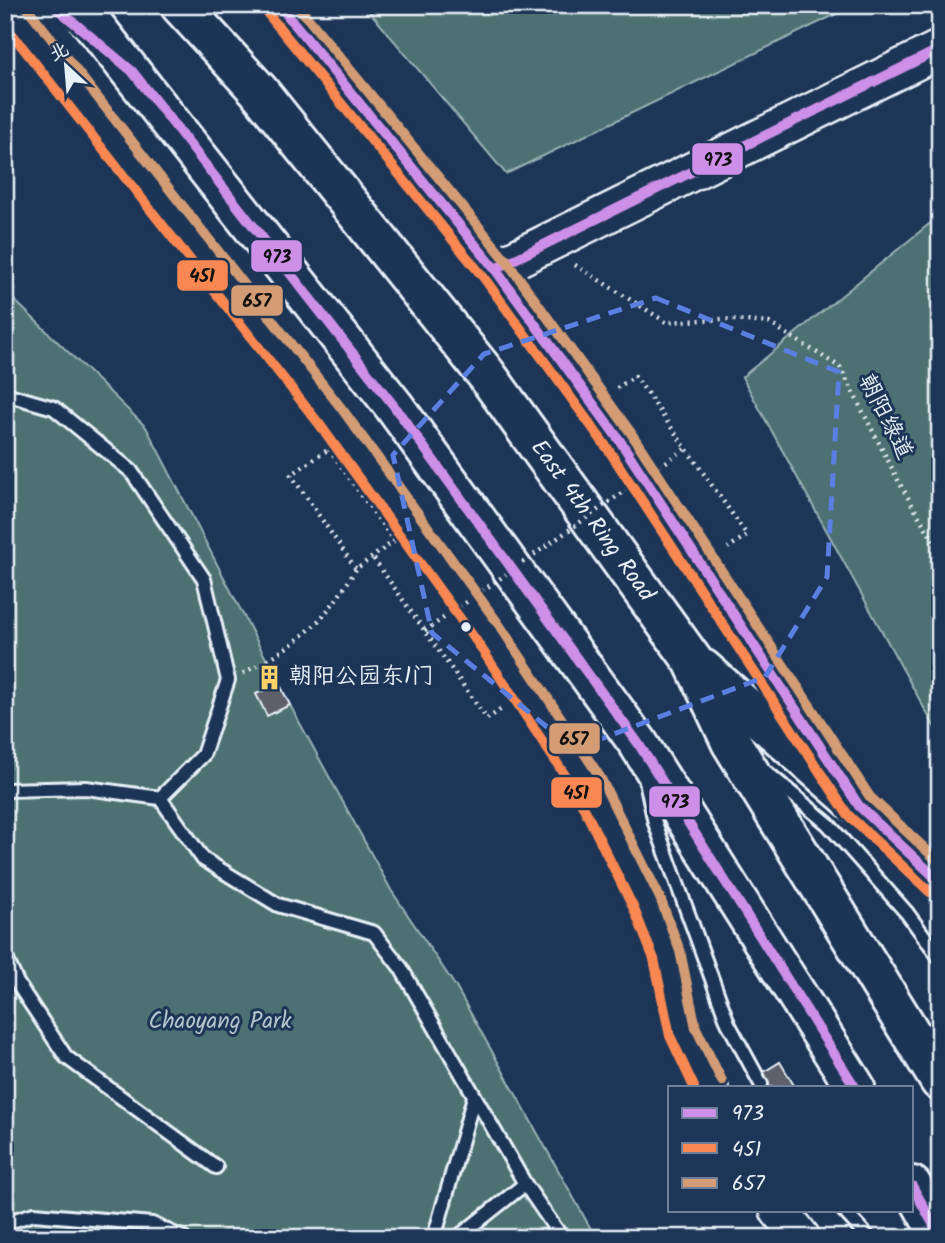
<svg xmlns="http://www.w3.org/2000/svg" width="945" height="1243" viewBox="0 0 945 1243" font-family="Kalam,'LXGW WenKai TC',sans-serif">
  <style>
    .green { fill: #4d7172; stroke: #9ab1b5; stroke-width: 2 }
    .building { fill: #5f5e69; stroke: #e8f1f8; stroke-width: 2 }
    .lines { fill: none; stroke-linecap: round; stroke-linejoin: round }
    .lane-casing { stroke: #e8f1f8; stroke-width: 18 }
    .secondary-casing { stroke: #e8f1f8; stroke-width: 42 }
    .highway-casing { stroke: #e8f1f8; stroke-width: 44 }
    .path { stroke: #e8f1f8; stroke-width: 4.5; stroke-dasharray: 2 5; stroke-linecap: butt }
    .lane { stroke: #1d3557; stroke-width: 12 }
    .secondary { stroke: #1d3557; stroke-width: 37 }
    .highway { stroke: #1d3557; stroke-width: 38 }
    .path-bridge { stroke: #e8f1f8; stroke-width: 4.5; stroke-dasharray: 2 5; stroke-linecap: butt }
    .bus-1-casing { stroke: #1d3557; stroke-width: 16 }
    .bus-2-casing { stroke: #1d3557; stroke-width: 16 }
    .bus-3-casing { stroke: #1d3557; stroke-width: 16 }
    .bus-1 { stroke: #ce8fe9; stroke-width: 10 }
    .bus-2 { stroke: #f88751; stroke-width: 10 }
    .bus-3 { stroke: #d39c74; stroke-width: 10 }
    .marked { fill: none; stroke: #5a7fe2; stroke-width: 5; stroke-dasharray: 14 9; stroke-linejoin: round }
    .bus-dot { fill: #e8f1f8; stroke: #1d3557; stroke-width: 2.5 }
    .labels { text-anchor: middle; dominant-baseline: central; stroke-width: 6; stroke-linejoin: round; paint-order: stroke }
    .street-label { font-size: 23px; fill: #e8f1f8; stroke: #1d3557 }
    .poi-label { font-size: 23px; fill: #e8f1f8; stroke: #1d3557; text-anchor: start }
    .park-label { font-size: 23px; fill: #b2c4c9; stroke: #1d3557 }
    .line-badge { stroke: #1d3557; stroke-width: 2.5 }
    .pale-badge-label { font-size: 19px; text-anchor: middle; font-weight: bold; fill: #111 }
  </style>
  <rect width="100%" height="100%" fill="#1d3557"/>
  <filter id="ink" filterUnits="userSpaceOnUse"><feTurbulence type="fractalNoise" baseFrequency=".0143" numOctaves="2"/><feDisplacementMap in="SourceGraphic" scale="14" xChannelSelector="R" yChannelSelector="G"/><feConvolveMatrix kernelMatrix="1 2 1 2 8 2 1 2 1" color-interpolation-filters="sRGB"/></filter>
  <g filter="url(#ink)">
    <path class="green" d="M364,5H855L506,174Z
      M940,215V737L742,377Z
      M5,291L146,427L290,705L391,890L456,987L596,1238H5Z"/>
    <path class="building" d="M279,683L290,705L267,716L256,694Z
      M780,1062L795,1087H769L764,1072Z"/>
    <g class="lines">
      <defs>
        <path id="lane" d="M5,394L54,408L131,471L204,579L228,680L203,755L160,798
          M766,772L828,824L907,913L940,958
          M646,781L655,823L728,1023L761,1084
          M5,790L86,788L160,798L203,859L278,905L374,933L401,968L525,1184L562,1238
          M5,956L17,983L66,1057L216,1167
          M843,1210L869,1238
          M5,1223L34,1214L152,1224L183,1238
          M434,1238L474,1097
          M457,1238L525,1184"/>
        <path id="secondary" d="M7,5L331,417L489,634L588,785L647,903L667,955L683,1032L709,1087
          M279,5L495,269L620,441L859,806L940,882
          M495,269L940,49
          M779,1210L801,1238"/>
        <path id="highway" d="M78,5L394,406L638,743L855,1087
          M180,5L258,90L486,374L693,661L731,742L940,1081
          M703,669L859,806
          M912,1186L940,1236"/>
      </defs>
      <use href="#lane" class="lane-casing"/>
      <use href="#secondary" class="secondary-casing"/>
      <use href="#highway" class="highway-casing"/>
      <path class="path" d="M575,265L666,322L723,319L769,323L840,367L900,484L940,552
        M617,388L635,376L747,535L728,548
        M329,449L394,541L356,569L291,475Z
        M374,559L487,719L503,708
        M243,673C299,644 324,623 356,569"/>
      <use href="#lane" class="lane"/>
      <use href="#secondary" class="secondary"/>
      <use href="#highway" class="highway"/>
      <path class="path-bridge" d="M425,631L686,448"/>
      <defs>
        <path id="bus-1" d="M53,5L132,71L394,406L638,743L855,1087
          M279,5L495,269L620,441L859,806L940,882
          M495,269L940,49
          M912,1186L940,1236"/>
        <path id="bus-2" d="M268,14L484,278L608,449L848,815L930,892
          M5,25L320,425L477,642L576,792L634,909L654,959L670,1036L694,1087"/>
        <path id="bus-3" d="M25,5L342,409L500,626L600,777L660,898L680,951L696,1028L722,1081
          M297,5L506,260L631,433L870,797L940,863"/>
      </defs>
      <use href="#bus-1" class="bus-1-casing"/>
      <use href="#bus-2" class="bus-2-casing"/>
      <use href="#bus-3" class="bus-3-casing"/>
      <use href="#bus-1" class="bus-1"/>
      <use href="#bus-2" class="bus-2"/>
      <use href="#bus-3" class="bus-3"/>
    </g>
  </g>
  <path class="marked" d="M656,298L839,372L827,577L765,677L574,749L432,633L393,455L484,354Z"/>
  <defs>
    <symbol id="building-bare" viewBox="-9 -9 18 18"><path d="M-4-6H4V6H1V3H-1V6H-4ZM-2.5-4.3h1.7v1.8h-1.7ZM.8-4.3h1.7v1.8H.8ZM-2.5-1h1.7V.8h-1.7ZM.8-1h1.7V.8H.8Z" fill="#ffd166" stroke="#1d3557" stroke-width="2.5" paint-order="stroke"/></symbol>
  </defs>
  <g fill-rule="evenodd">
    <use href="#building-bare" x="252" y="660" width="35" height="35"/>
  </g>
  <circle class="bus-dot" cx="466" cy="627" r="6"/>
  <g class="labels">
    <g class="street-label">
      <text transform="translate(885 417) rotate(63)">朝阳绿道</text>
      <text transform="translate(592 521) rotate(54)">East 4th Ring Road</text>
    </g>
    <g class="poi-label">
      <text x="289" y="677">朝阳公园东1门</text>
    </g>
    <g class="park-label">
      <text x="220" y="1022">Chaoyang Park</text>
    </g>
  </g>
  <g class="line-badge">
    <rect x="691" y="142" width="53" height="34" rx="7" fill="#ce8fe9"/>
    <rect x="250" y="239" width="53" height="34" rx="7" fill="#ce8fe9"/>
    <rect x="176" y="259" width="53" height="33" rx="7" fill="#f88751"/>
    <rect x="230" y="284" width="54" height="33" rx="7" fill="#d39c74"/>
    <rect x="548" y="722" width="53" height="33" rx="7" fill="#d39c74"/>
    <rect x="550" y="776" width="53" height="33" rx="7" fill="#f88751"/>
    <rect x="648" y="785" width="53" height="33" rx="7" fill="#ce8fe9"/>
  </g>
  <g class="pale-badge-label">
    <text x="718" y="166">973</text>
    <text x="277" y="263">973</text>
    <text x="202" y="282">451</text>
    <text x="257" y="307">657</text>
    <text x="574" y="745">657</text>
    <text x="576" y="799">451</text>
    <text x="675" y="808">973</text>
  </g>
  <rect width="945" height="1243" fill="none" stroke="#1d3557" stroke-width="28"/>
  <rect x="14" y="14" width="917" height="1215" fill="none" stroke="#e8f1f8" stroke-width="2.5" filter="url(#ink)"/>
  <rect x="668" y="1086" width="245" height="126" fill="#1d3557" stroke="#6e8097" stroke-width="2"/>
  <rect x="682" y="1108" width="35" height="10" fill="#ce8fe9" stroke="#6e8097" stroke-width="2"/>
  <text x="732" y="1120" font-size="21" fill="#e8f1f8">973</text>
  <rect x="682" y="1143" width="35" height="10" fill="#f88751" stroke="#6e8097" stroke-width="2"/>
  <text x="732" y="1156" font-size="21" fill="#e8f1f8">451</text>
  <rect x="682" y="1178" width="35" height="10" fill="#d39c74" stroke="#6e8097" stroke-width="2"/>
  <text x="732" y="1190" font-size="21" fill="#e8f1f8">657</text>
  <g transform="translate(66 66) rotate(334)" stroke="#1d3557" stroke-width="5" paint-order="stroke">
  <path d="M0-5L12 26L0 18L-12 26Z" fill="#e8f1f8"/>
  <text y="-10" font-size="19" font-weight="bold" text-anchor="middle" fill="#e8f1f8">北</text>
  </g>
</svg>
